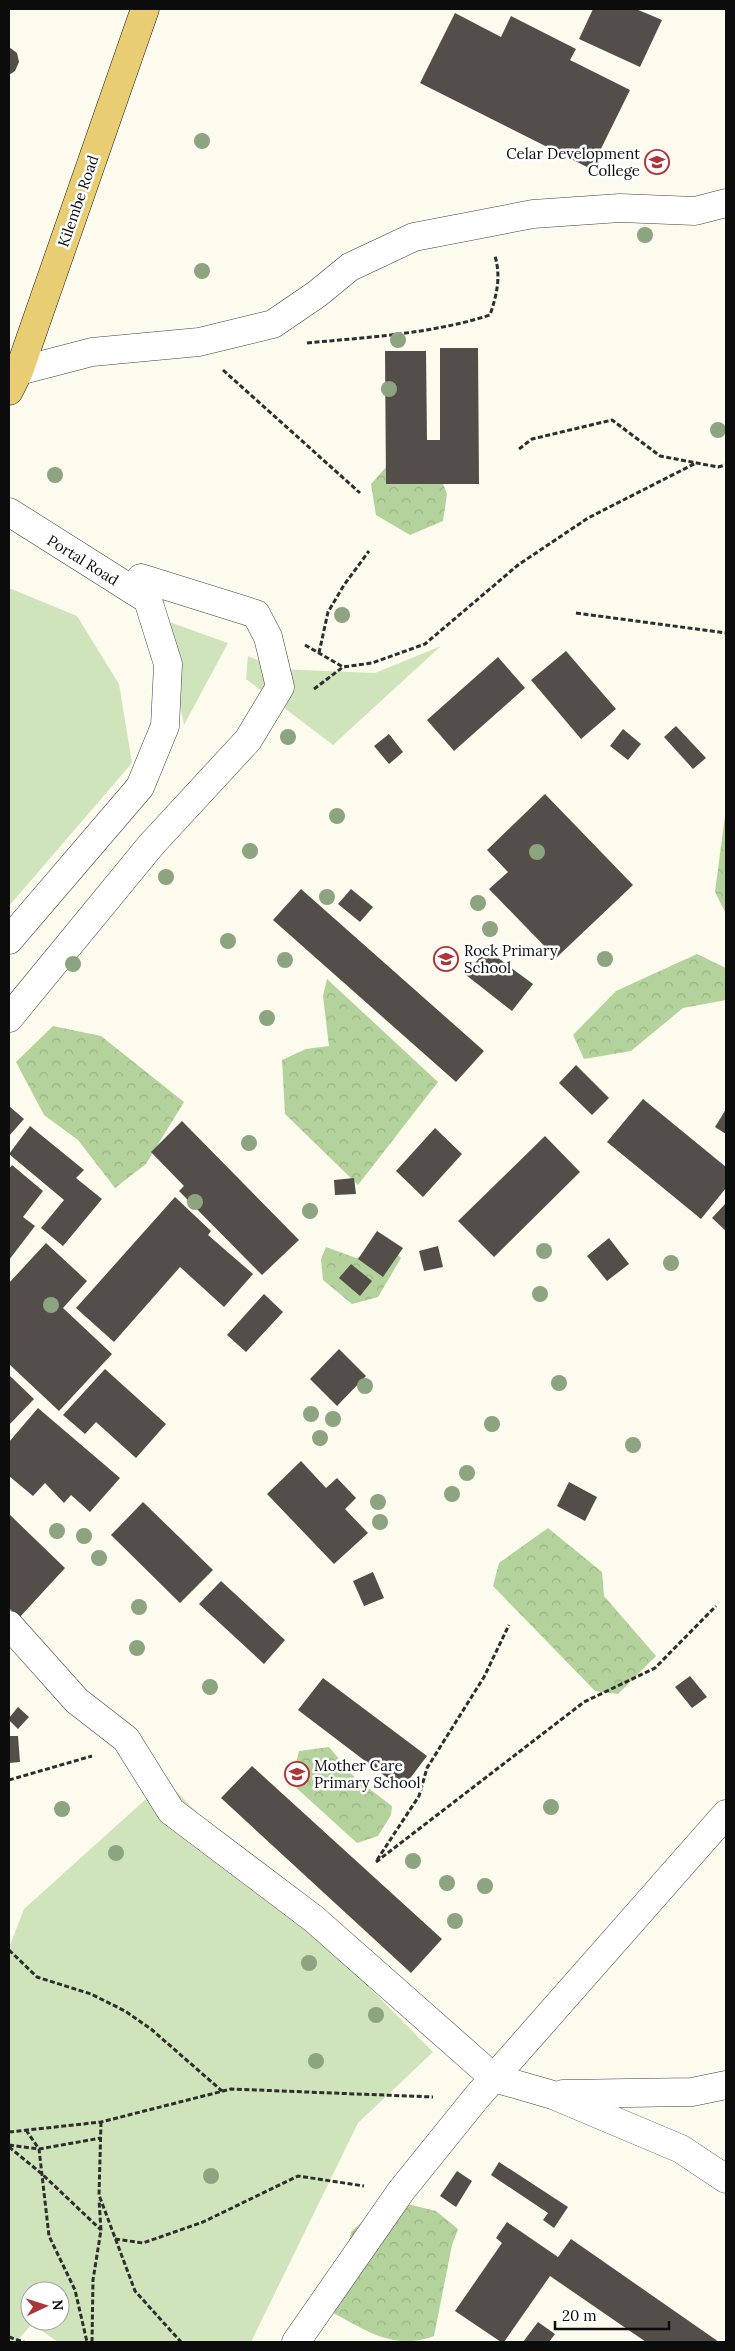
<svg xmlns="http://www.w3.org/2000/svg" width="735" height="2351" viewBox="0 0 735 2351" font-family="Lora,serif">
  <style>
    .grass { fill: #d0e4bb; fill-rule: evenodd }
    .forest { fill: url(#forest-crowns) }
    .building { fill: #544e4a }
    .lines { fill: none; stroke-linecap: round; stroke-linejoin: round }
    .minor-casing { stroke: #3f3f3f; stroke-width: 29 }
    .major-casing { stroke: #1d1d1d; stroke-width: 29 }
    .path { stroke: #2e2e2e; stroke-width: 3; stroke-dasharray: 5 2.5; stroke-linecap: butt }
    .minor { stroke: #fff; stroke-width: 28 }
    .major { stroke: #e9cd72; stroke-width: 28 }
    .tree { fill: #8ca47f }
    .labels { text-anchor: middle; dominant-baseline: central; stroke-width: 5; stroke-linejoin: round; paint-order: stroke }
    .poi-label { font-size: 15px; fill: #0c0c0c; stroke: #fff; text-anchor: start }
    .street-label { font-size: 15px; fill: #0c0c0c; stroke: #fff }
  </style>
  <defs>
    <pattern id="forest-crowns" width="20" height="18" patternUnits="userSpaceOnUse" patternTransform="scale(1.25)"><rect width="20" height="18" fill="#b4d39c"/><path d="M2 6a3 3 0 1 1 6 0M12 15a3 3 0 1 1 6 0" fill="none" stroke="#9ab485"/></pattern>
  </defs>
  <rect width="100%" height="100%" fill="#fdfaee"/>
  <path class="grass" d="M9,588L77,616L119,684L132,763L9,906Z
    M144,613L228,643L184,725L169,650Z
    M441,646L333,745L246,679L248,656L278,669L375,673Z
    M166,1781L433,2052L358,2123L251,2342H58L32,2324L16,2342H9V1948L24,1909ZM30,2291H60V2321H30Z"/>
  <path class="forest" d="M388,465L440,476L447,494L443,521L410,535L376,515L371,484Z
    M726,808V914L715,892Z
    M697,954L726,968V1000L683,1008L631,1051L584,1059L573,1035L616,991Z
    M327,979L438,1082L358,1185L285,1114L282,1060L306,1049L329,1046L323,996Z
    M53,1026L101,1036L184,1102L146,1164L115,1188L78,1140L44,1115L16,1062Z
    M326,1247L356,1258L393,1250L401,1258L378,1297L352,1304L323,1280L321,1259Z
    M548,1528L602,1572L604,1596L656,1656L618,1694L595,1691L493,1586L499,1563Z
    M329,1747L355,1778L392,1806L391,1815L378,1836L357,1843L291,1783L299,1751Z
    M387,2199L436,2211L458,2229L452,2245L434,2336C394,2351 368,2331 333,2313L351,2232Z"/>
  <path class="building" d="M593,9H636L662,20L640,67L579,39Z
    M455,13L501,37L511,16L576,49L570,60L630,90L591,169L420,83Z
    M9,47L17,53L19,62L15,71L9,75Z
    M440,348H478L479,484H386L385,351H426L427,440H440Z
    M566,651L616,709L581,739L531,680Z
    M498,657L525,688L454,751L427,720Z
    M676,726L706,758L693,769L664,737Z
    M623,729L641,744L628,760L610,746Z
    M389,734L403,752L389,764L374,746Z
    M545,794L633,885L556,958L489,889L508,872L487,850Z
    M301,889L484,1051L456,1082L273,920Z
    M351,889L373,907L360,922L338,904Z
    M486,949L533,984L512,1011L466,975Z
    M576,1065L609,1098L592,1115L559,1083Z
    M643,1099L726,1167V1188L701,1219L607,1142Z
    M9,1106L24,1119L9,1136Z
    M726,1109V1134L715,1127Z
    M182,1121L299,1240L262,1275L179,1191L184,1186L151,1152Z
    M30,1126L84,1170L76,1178L102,1199L63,1246L41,1228L64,1200L9,1154Z
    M435,1128L462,1154L423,1197L396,1171Z
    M545,1136L580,1172L494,1257L458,1221Z
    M12,1165L43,1191L23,1217L35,1226L9,1260V1169Z
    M354,1178L356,1194L335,1195L334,1180Z
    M175,1197L211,1231L208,1235L253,1274L224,1307L180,1267L114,1342L76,1308Z
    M726,1203V1231L712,1218Z
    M377,1231L403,1248L383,1277L358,1259Z
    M609,1238L629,1264L607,1281L587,1256Z
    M46,1243L87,1281L63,1308L112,1354L59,1411L9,1364V1283Z
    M438,1246L443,1267L424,1271L419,1251Z
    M351,1264L372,1281L360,1296L339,1278Z
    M264,1294L283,1312L246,1352L227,1335Z
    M339,1349L366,1376L337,1406L310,1379Z
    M105,1369L166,1424L136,1458L96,1422L85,1434L63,1415Z
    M9,1375L34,1399L9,1425Z
    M38,1408L120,1478L90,1512L71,1495L64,1503L45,1483L33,1496L9,1476V1442Z
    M301,1461L326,1488L337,1478L356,1498L345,1509L368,1533L334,1564L267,1494Z
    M569,1482L597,1497L585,1521L557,1506Z
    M143,1502L213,1570L180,1603L111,1535Z
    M9,1514L65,1568L19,1618L9,1608Z
    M373,1572L384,1598L364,1606L353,1581Z
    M221,1581L285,1640L264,1664L199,1604Z
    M690,1676L707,1697L692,1708L675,1687Z
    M323,1678L427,1756L402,1789L298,1710Z
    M18,1707L29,1717L18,1729L9,1720V1718Z
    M9,1736H18L20,1762L9,1763Z
    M252,1766L442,1939L411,1973L221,1798Z
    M499,2162L568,2207L554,2228L543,2220L548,2213L491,2175Z
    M457,2171L472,2181L456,2207L440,2196Z
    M507,2222L558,2257L571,2239L719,2342H646L550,2276L504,2342H501L455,2311L502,2243L496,2238Z
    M538,2322L555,2334L549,2342H523Z"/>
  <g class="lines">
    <defs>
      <path id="minor" d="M19,371L92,352L199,342L273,324L317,294L350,267L414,237L533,214L620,208L695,211L726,203
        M9,512L142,596L141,580
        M9,940L140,787L165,726L168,664L141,578
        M9,1018L151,845L248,740L280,687L268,637L256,614L141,578
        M9,1625L77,1701L126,1739L171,1811L314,1919L494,2078L553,2095L681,2149L726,2179
        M563,2094L692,2092L726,2085
        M296,2342L401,2191L476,2098L726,1814"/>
      <path id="major" d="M9,391L19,371L145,9"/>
    </defs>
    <use href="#minor" class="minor-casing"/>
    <use href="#major" class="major-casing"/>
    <path class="path" d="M307,343C369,337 431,334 490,315C497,294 501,277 495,256
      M223,370L360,493
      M519,449L532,439L612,420L660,456L718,467L726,465
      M576,613L726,633
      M305,645L343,667L372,663L425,644L518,565L588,518L696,463
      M319,653L328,612L344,585L369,551
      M314,689L343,667
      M9,1780L92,1756
      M377,1860L419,1796L427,1768L484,1677L509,1625
      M376,1862L584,1702L655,1668L716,1606
      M9,1950L37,1977L91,1994L125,2011L151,2029L222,2091
      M101,2122L99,2195L135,2291L181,2342
      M26,2130L39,2149L49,2236L75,2290L87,2342
      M9,2132L101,2122L231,2089L433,2097
      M9,2145L39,2149L101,2138
      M9,2147L42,2174L101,2230
      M115,2239L143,2243L203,2222L298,2176L364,2186
      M9,2337L24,2342
      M92,2342L93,2280L101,2230L99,2200"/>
    <use href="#minor" class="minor"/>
    <use href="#major" class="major"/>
  </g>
  <g class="tree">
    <circle cx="202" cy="141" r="8"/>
    <circle cx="645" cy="235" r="8"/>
    <circle cx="202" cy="271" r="8"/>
    <circle cx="398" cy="340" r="8"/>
    <circle cx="389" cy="389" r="8"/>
    <circle cx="718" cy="430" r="8"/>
    <circle cx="55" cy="475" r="8"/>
    <circle cx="342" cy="615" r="8"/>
    <circle cx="288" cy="737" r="8"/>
    <circle cx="337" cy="816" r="8"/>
    <circle cx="250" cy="851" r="8"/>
    <circle cx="537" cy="852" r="8"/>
    <circle cx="166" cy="877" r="8"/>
    <circle cx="327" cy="897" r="8"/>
    <circle cx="478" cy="903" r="8"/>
    <circle cx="490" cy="929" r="8"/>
    <circle cx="228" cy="941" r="8"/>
    <circle cx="605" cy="959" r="8"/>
    <circle cx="285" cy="960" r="8"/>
    <circle cx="73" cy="964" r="8"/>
    <circle cx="267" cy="1018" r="8"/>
    <circle cx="249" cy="1143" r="8"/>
    <circle cx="195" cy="1202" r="8"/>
    <circle cx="310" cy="1211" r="8"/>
    <circle cx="544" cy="1251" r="8"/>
    <circle cx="671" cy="1263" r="8"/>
    <circle cx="540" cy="1294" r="8"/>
    <circle cx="51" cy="1305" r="8"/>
    <circle cx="559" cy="1383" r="8"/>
    <circle cx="365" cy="1386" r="8"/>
    <circle cx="311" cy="1414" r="8"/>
    <circle cx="333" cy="1419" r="8"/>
    <circle cx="492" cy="1424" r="8"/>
    <circle cx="320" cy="1438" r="8"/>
    <circle cx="633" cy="1445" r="8"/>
    <circle cx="467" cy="1473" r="8"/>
    <circle cx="452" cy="1494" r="8"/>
    <circle cx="378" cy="1502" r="8"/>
    <circle cx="380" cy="1522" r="8"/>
    <circle cx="57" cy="1531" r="8"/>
    <circle cx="84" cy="1536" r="8"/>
    <circle cx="99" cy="1558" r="8"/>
    <circle cx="139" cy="1607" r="8"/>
    <circle cx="137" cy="1648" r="8"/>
    <circle cx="210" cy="1687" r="8"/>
    <circle cx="551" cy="1807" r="8"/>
    <circle cx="62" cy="1809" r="8"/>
    <circle cx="116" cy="1853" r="8"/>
    <circle cx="413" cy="1861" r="8"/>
    <circle cx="447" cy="1883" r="8"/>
    <circle cx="485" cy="1886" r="8"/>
    <circle cx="455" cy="1921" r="8"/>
    <circle cx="309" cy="1963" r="8"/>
    <circle cx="376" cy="2015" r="8"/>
    <circle cx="316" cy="2061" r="8"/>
    <circle cx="211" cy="2176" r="8"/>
  </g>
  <defs>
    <symbol id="university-ring" viewBox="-11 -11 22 22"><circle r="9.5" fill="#fff" stroke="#ad3439" stroke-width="1.5"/><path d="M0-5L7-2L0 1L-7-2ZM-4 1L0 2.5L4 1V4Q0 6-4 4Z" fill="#ad3439"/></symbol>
    <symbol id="school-ring" viewBox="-11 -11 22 22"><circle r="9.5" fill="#fff" stroke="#ad3439" stroke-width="1.5"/><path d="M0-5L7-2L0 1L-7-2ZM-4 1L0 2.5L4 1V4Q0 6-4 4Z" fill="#ad3439"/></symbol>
  </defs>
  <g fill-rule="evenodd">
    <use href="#university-ring" x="643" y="148" width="28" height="28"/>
    <use href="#school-ring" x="432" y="945" width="28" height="28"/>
    <use href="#school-ring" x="283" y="1760" width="28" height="28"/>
  </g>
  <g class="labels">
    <g class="poi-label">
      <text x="640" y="153" text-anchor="end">Celar Development<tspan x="640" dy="17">College</tspan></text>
      <text x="464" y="950">Rock Primary<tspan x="464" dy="17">School</tspan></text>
      <text x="314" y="1765">Mother Care<tspan x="314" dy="17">Primary School</tspan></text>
    </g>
    <g class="street-label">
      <text transform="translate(78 201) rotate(-71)">Kilembe Road</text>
      <text transform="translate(83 560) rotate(32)">Portal Road</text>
    </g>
  </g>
  <rect width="735" height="2351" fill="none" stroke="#0c0c0c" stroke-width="20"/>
  <g transform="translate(45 2306) rotate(86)"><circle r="24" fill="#ffffff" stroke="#9e9e9e"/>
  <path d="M0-4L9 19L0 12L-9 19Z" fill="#ad3439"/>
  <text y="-8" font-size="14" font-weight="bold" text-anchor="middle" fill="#0c0c0c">N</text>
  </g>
  <path d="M555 2321v8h114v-8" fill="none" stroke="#0c0c0c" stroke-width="2.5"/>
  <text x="562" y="2321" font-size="15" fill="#0c0c0c" stroke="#ffffff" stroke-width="4" paint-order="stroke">20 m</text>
</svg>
